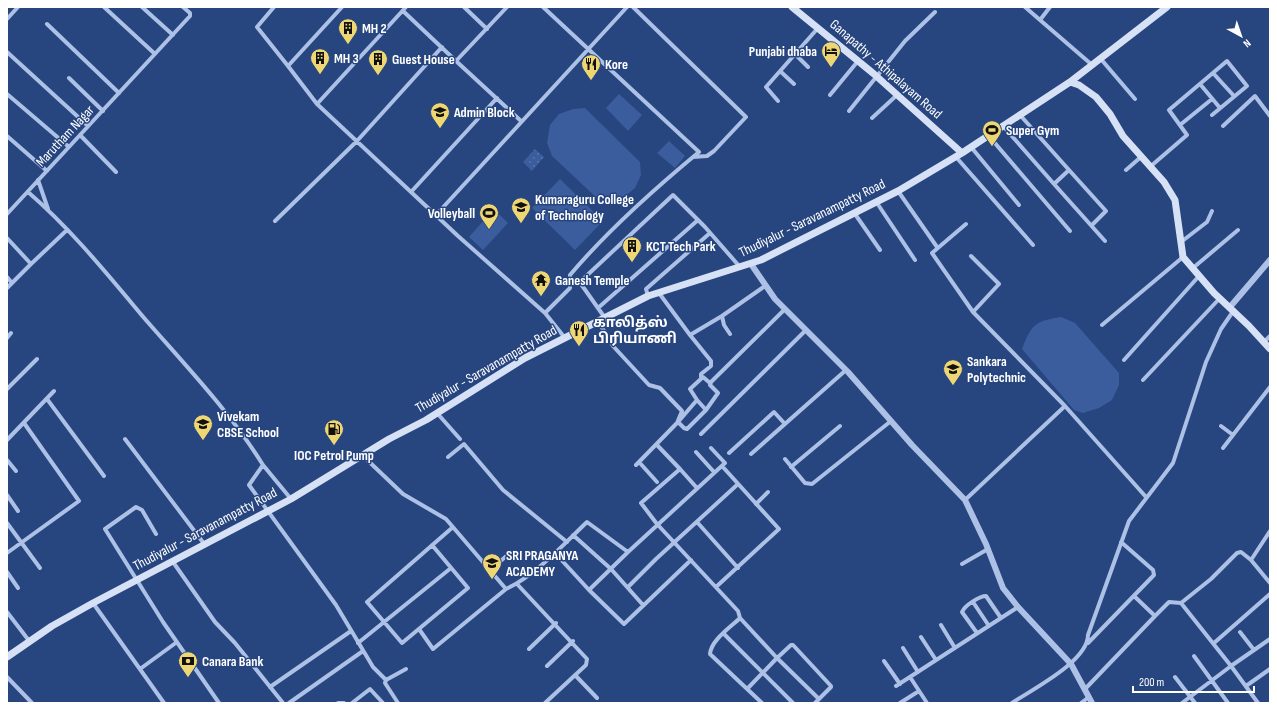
<svg xmlns="http://www.w3.org/2000/svg" width="1277" height="710" viewBox="0 0 1277 710" font-family="'Sofia Sans Condensed','Noto Sans Tamil',sans-serif">
  <style>
    .grass { fill: url(#grass-dots) }
    .garden { fill: #3b5d9d }
    .lines { fill: none; stroke-linecap: round; stroke-linejoin: round }
    .minor { stroke: #adc1e6; stroke-width: 4 }
    .tertiary { stroke: #adc1e6; stroke-width: 6 }
    .secondary { stroke: #d7e1f5; stroke-width: 7 }
    .labels { text-anchor: middle; dominant-baseline: central; stroke-width: 3; stroke-linejoin: round; paint-order: stroke }
    .poi-label { font-size: 14px; font-weight: bold; fill: #fff; stroke: #27457f; text-anchor: start }
    .street-label { font-size: 14px; fill: #fff; stroke: #27457f }
  </style>
  <defs>
    <pattern id="grass-dots" width="8" height="8" patternUnits="userSpaceOnUse"><rect width="8" height="8" fill="#3b5d9d"/><path d="M2 2h.1M6 6h.1" fill="none" stroke="#5875ac" stroke-width="1.8" stroke-linecap="round"/></pattern>
  </defs>
  <rect width="100%" height="100%" fill="#27457f"/>
  <path class="grass" d="M535,149L544,157L532,171L523,162Z"/>
  <path class="garden" d="M619,94L642,115L628,131L606,108Z
    M585,108L640,162L641,175L635,188L624,197L612,201L599,200L552,156L547,143L550,125L559,114L573,109Z
    M669,141L685,156L675,168L657,153Z
    M560,179L603,221L575,250L532,208Z
    M494,209L508,223L483,250L469,237Z
    M1061,317L1075,323L1119,373V385L1112,400L1099,408L1083,413L1074,410L1022,349C1031,325 1035,321 1061,317Z"/>
  <g class="lines">
    <path class="minor" d="M104,7L155,54
      M142,7L173,35
      M274,7L257,27L288,66
      M342,7L288,66L317,104L458,236L545,313L565,338
      M464,7L487,29
      M543,7L699,152C653,190 608,230 570,275V288L545,313
      M633,7L746,117L714,151L707,156L693,157
      M1025,7L1040,20L1050,7
      M403,11L456,61L507,7
      M7,19L18,7
      M1040,20L1091,64
      M47,24L119,93
      M7,52L88,126
      M795,54L808,67
      M1100,58L1135,99
      M456,61L521,121
      M780,71L794,84
      M1213,73L1234,96
      M69,78L103,111
      M1200,84L1220,108
      M7,94L69,147
      M830,95L858,61
      M778,101L766,87L818,28
      M317,104L406,7
      M849,111L905,41L935,12
      M872,118L897,95
      M1180,125L1212,99
      M1003,126L1054,184L1069,170L1020,115
      M1223,126L1255,96L1270,116
      M80,135L116,172
      M988,135L1070,231
      M7,136L47,171
      M971,147L1019,205
      M956,157L1033,245
      M1151,166L1187,135L1169,110L1227,61L1247,86L1212,115
      M1069,170L1106,211L1092,225
      M1126,170L1142,156
      M38,180L48,209
      M1054,184L1105,241
      M898,191L937,247
      M28,192C71,229 108,275 145,319C186,366 230,412 263,465L249,485L336,605L373,667L386,680L385,683L398,703
      M411,192L497,98
      M877,203L915,260
      M7,214L190,16V13L183,7
      M855,214L880,250
      M436,215L627,7
      M275,221L357,141L442,47
      M7,238L31,264L7,288
      M1181,242L1207,222L1212,211
      M971,256L999,284L973,312
      M31,264L67,230
      M1193,268L1238,230
      M7,277L12,283
      M659,293L690,335L722,316L765,286
      M648,296L646,289L710,233
      M598,308L698,220
      M722,316L724,325L730,334
      M605,318L581,284L582,280L673,195L705,227L740,267
      M598,321L613,346L649,385L660,388L682,411L677,423L636,465
      M1102,325L1183,257
      M690,335L711,361V366L701,374V377
      M7,338L11,333
      M1264,342L1270,336
      M1124,360L1199,276
      M1143,380L1220,298
      M710,383L703,377L690,389L697,400L678,422L684,428L687,429L706,410L718,393L710,385L711,382L785,309
      M7,389L37,359
      M47,399L104,476
      M697,400L706,410
      M1065,406L1146,497
      M437,413L460,439
      M1221,426L1233,435
      M701,434L806,330
      M125,439L205,545
      M7,440L54,391
      M657,445L680,469
      M1223,448L1270,387
      M696,452L714,472
      M729,453L774,412L785,424
      M751,454L846,370
      M362,455L403,494L446,519L506,589
      M448,457L464,444L503,490L567,542
      M785,459L805,483L812,484L891,421
      M7,460L16,471
      M639,462L657,482
      M263,465L291,499
      M791,467L840,426
      M697,488L680,469L641,503L657,524L738,611L740,618C731,627 711,640 710,654L762,703
      M7,495L18,511
      M965,500L1065,406L973,312L932,253L966,224
      M756,504L768,492
      M697,522L738,568
      M7,523L40,568
      M156,534L142,510L136,507L105,529L163,622L219,703
      M573,535L611,569L643,605
      M432,545L468,588L402,643L367,602L453,527
      M628,552L725,463L711,448
      M7,553L79,501L24,423
      M1251,560L1270,531
      M173,562L215,622L235,643L283,703
      M962,564L988,549
      M490,570L510,553
      M7,572L18,588
      M517,584L587,659L586,665L545,703
      M628,587L656,559L738,484
      M716,587L779,529L722,466
      M589,590L624,624L691,560
      M973,602L989,626
      M93,603L164,703
      M1181,603L1211,579L1237,553L1241,552L1251,560L1270,583
      M7,612L30,642
      M1155,616L1169,602L1181,603L1231,666L1182,703
      M740,618L777,658L749,687
      M941,625L955,648
      M419,629L433,649L506,589C535,576 564,544 587,522L628,552L589,590L555,553
      M1240,632L1254,650
      M977,633L962,612C965,605 980,596 986,596L1001,618
      M724,634L793,703
      M921,637L936,660
      M358,643L451,568
      M1088,643L1154,575L1153,570L1121,542
      M1214,643L1270,594
      M903,648L918,672
      M529,649L556,623
      M1194,656L1228,703
      M884,661L900,684
      M547,666L573,641
      M140,669L177,642
      M575,675L597,698
      M7,677L32,703
      M910,677L927,703
      M1175,677L1195,703
      M386,680L406,669
      M896,686L1018,607
      M1246,686L1270,669
      M270,687L351,631
      M1086,688L1155,616L1134,596
      M289,703L363,651
      M338,703H344
      M352,703L370,689L383,703
      M815,703L831,687V686L793,645H791L777,658L819,699
      M900,703L919,691
      M1012,703C1033,689 1088,661 1088,635L1129,521L1173,463L1206,362L1221,329L1234,310
      M1081,703L1089,697
      M1258,703L1231,666L1270,639"/>
    <path class="tertiary" d="M751,264L775,299L848,372L912,445L965,500L986,544L1003,588L1018,607L1071,664L1092,703
      M1230,307L1270,260"/>
    <path class="secondary" d="M792,7L874,74L962,153
      M1070,82L1079,85L1096,97L1110,114L1123,136L1164,182L1175,200L1183,257L1214,293L1249,326L1270,349
      M7,657L52,626L93,603L291,499L389,439L426,420L525,358L648,296L761,260L898,191L962,153L1070,82L1167,7"/>
  </g>
  <defs>
    <symbol id="building-pin" viewBox="-11 -11 22 30"><path d="M0 17L-7.5 6A9.5 9.5 0 1 1 7.5 6Z" fill="#eed773" stroke="#27457f"/><path d="M-4-6H4V6H1V3H-1V6H-4ZM-2.5-4.3h1.7v1.8h-1.7ZM.8-4.3h1.7v1.8H.8ZM-2.5-1h1.7V.8h-1.7ZM.8-1h1.7V.8H.8Z" fill="#111"/></symbol>
    <symbol id="hotel-pin" viewBox="-11 -11 22 30"><path d="M0 17L-7.5 6A9.5 9.5 0 1 1 7.5 6Z" fill="#eed773" stroke="#27457f"/><path d="M-6-4.5h1.5V1H6V5H4.5V3h-9V5H-6ZM-4 0a1.8 1.8 0 1 1 3.6 0ZM.5 0V-2.5h3Q6-2.5 6 0Z" fill="#111"/></symbol>
    <symbol id="restaurant-pin" viewBox="-11 -11 22 30"><path d="M0 17L-7.5 6A9.5 9.5 0 1 1 7.5 6Z" fill="#eed773" stroke="#27457f"/><path d="M-5-6h1v4h1v-4h1v4h1v-4h1v5L-1.5 .5V6h-2V.5L-5-1ZM5-6V6H3V1.5H1.5Q1.5-4 5-6Z" fill="#111"/></symbol>
    <symbol id="university-pin" viewBox="-11 -11 22 30"><path d="M0 17L-7.5 6A9.5 9.5 0 1 1 7.5 6Z" fill="#eed773" stroke="#27457f"/><path d="M0-5L7-2L0 1L-7-2ZM-4 1L0 2.5L4 1V4Q0 6-4 4Z" fill="#111"/></symbol>
    <symbol id="stadium-pin" viewBox="-11 -11 22 30"><path d="M0 17L-7.5 6A9.5 9.5 0 1 1 7.5 6Z" fill="#eed773" stroke="#27457f"/><path d="M0-5a6.5 5 0 1 0 0 10a6.5 5 0 1 0 0-10ZM-3.5-1.8h7v3.6h-7Z" fill="#111"/></symbol>
    <symbol id="temple-pin" viewBox="-11 -11 22 30"><path d="M0 17L-7.5 6A9.5 9.5 0 1 1 7.5 6Z" fill="#eed773" stroke="#27457f"/><path d="M0-6L5-2H3V0L6.5 2.5H4V6H1.5V3h-3V6H-4V2.5H-6.5L-3 0V-2H-5Z" fill="#111"/></symbol>
    <symbol id="school-pin" viewBox="-11 -11 22 30"><path d="M0 17L-7.5 6A9.5 9.5 0 1 1 7.5 6Z" fill="#eed773" stroke="#27457f"/><path d="M0-5L7-2L0 1L-7-2ZM-4 1L0 2.5L4 1V4Q0 6-4 4Z" fill="#111"/></symbol>
    <symbol id="fuel-pin" viewBox="-11 -11 22 30"><path d="M0 17L-7.5 6A9.5 9.5 0 1 1 7.5 6Z" fill="#eed773" stroke="#27457f"/><path d="M-5.5-6h7V0h2V4h1.3V-2.5L3-4.5l.8-.8L6-3V5H2.5V1h-1V6h-7ZM-4.2-4.7v3.2H.2V-4.7Z" fill="#111"/></symbol>
    <symbol id="bank-pin" viewBox="-11 -11 22 30"><path d="M0 17L-7.5 6A9.5 9.5 0 1 1 7.5 6Z" fill="#eed773" stroke="#27457f"/><path d="M-6-4H6V4H-6ZM0-2.3a2.3 2.3 0 1 0 0 4.6a2.3 2.3 0 1 0 0-4.6Z" fill="#111"/></symbol>
  </defs>
  <g fill-rule="evenodd">
    <use href="#building-pin" x="337" y="17" width="22" height="30"/>
    <use href="#hotel-pin" x="820" y="40" width="22" height="30"/>
    <use href="#building-pin" x="309" y="47" width="22" height="30"/>
    <use href="#building-pin" x="367" y="48" width="22" height="30"/>
    <use href="#restaurant-pin" x="580" y="53" width="22" height="30"/>
    <use href="#university-pin" x="429" y="101" width="22" height="30"/>
    <use href="#stadium-pin" x="981" y="119" width="22" height="30"/>
    <use href="#university-pin" x="510" y="196" width="22" height="30"/>
    <use href="#stadium-pin" x="478" y="202" width="22" height="30"/>
    <use href="#building-pin" x="621" y="235" width="22" height="30"/>
    <use href="#temple-pin" x="530" y="269" width="22" height="30"/>
    <use href="#restaurant-pin" x="568" y="319" width="22" height="30"/>
    <use href="#university-pin" x="942" y="358" width="22" height="30"/>
    <use href="#school-pin" x="192" y="413" width="22" height="30"/>
    <use href="#fuel-pin" x="323" y="418" width="22" height="30"/>
    <use href="#school-pin" x="481" y="552" width="22" height="30"/>
    <use href="#bank-pin" x="177" y="650" width="22" height="30"/>
  </g>
  <g class="labels">
    <g class="poi-label">
      <text x="362" y="28">MH 2</text>
      <text x="817" y="51" text-anchor="end">Punjabi dhaba</text>
      <text x="334" y="58">MH 3</text>
      <text x="392" y="59">Guest House</text>
      <text x="605" y="64">Kore</text>
      <text x="454" y="112">Admin Block</text>
      <text x="1006" y="130">Super Gym</text>
      <text x="535" y="199">Kumaraguru College<tspan x="535" dy="16">of Technology</tspan></text>
      <text x="475" y="213" text-anchor="end">Volleyball</text>
      <text x="646" y="246">KCT Tech Park</text>
      <text x="555" y="280">Ganesh Temple</text>
      <text x="593" y="322">காலித்ஸ்<tspan x="593" dy="16">பிரியாணி</tspan></text>
      <text x="967" y="361">Sankara<tspan x="967" dy="16">Polytechnic</tspan></text>
      <text x="217" y="416">Vivekam<tspan x="217" dy="16">CBSE School</tspan></text>
      <text x="334" y="455" text-anchor="middle">IOC Petrol Pump</text>
      <text x="506" y="555">SRI PRAGANYA<tspan x="506" dy="16">ACADEMY</tspan></text>
      <text x="202" y="661">Canara Bank</text>
    </g>
    <g class="street-label">
      <text transform="translate(886 69) rotate(41)">Ganapathy - Athipalayam Road</text>
      <text transform="translate(65 136) rotate(-47)">Marutham Nagar</text>
      <text transform="translate(812 218) rotate(-26)">Thudiyalur - Saravanampatty Road</text>
      <text transform="translate(486 369) rotate(-30)">Thudiyalur - Saravanampatty Road</text>
      <text transform="translate(205 529) rotate(-28)">Thudiyalur - Saravanampatty Road</text>
    </g>
  </g>
  <rect width="1277" height="710" fill="none" stroke="#ffffff" stroke-width="16"/>
  <g transform="translate(1241 36) rotate(140)" stroke="#27457f" stroke-width="3" paint-order="stroke">
  <path d="M0-3L7 15L0 10L-7 15Z" fill="#ffffff"/>
  <text y="-6" font-size="11" font-weight="bold" text-anchor="middle" fill="#ffffff">N</text>
  </g>
  <path d="M1133 686v6h121v-6" fill="none" stroke="#ffffff" stroke-width="2"/>
  <text x="1139" y="686" font-size="12" fill="#ffffff" stroke="#27457f" stroke-width="3" paint-order="stroke">200 m</text>
</svg>
